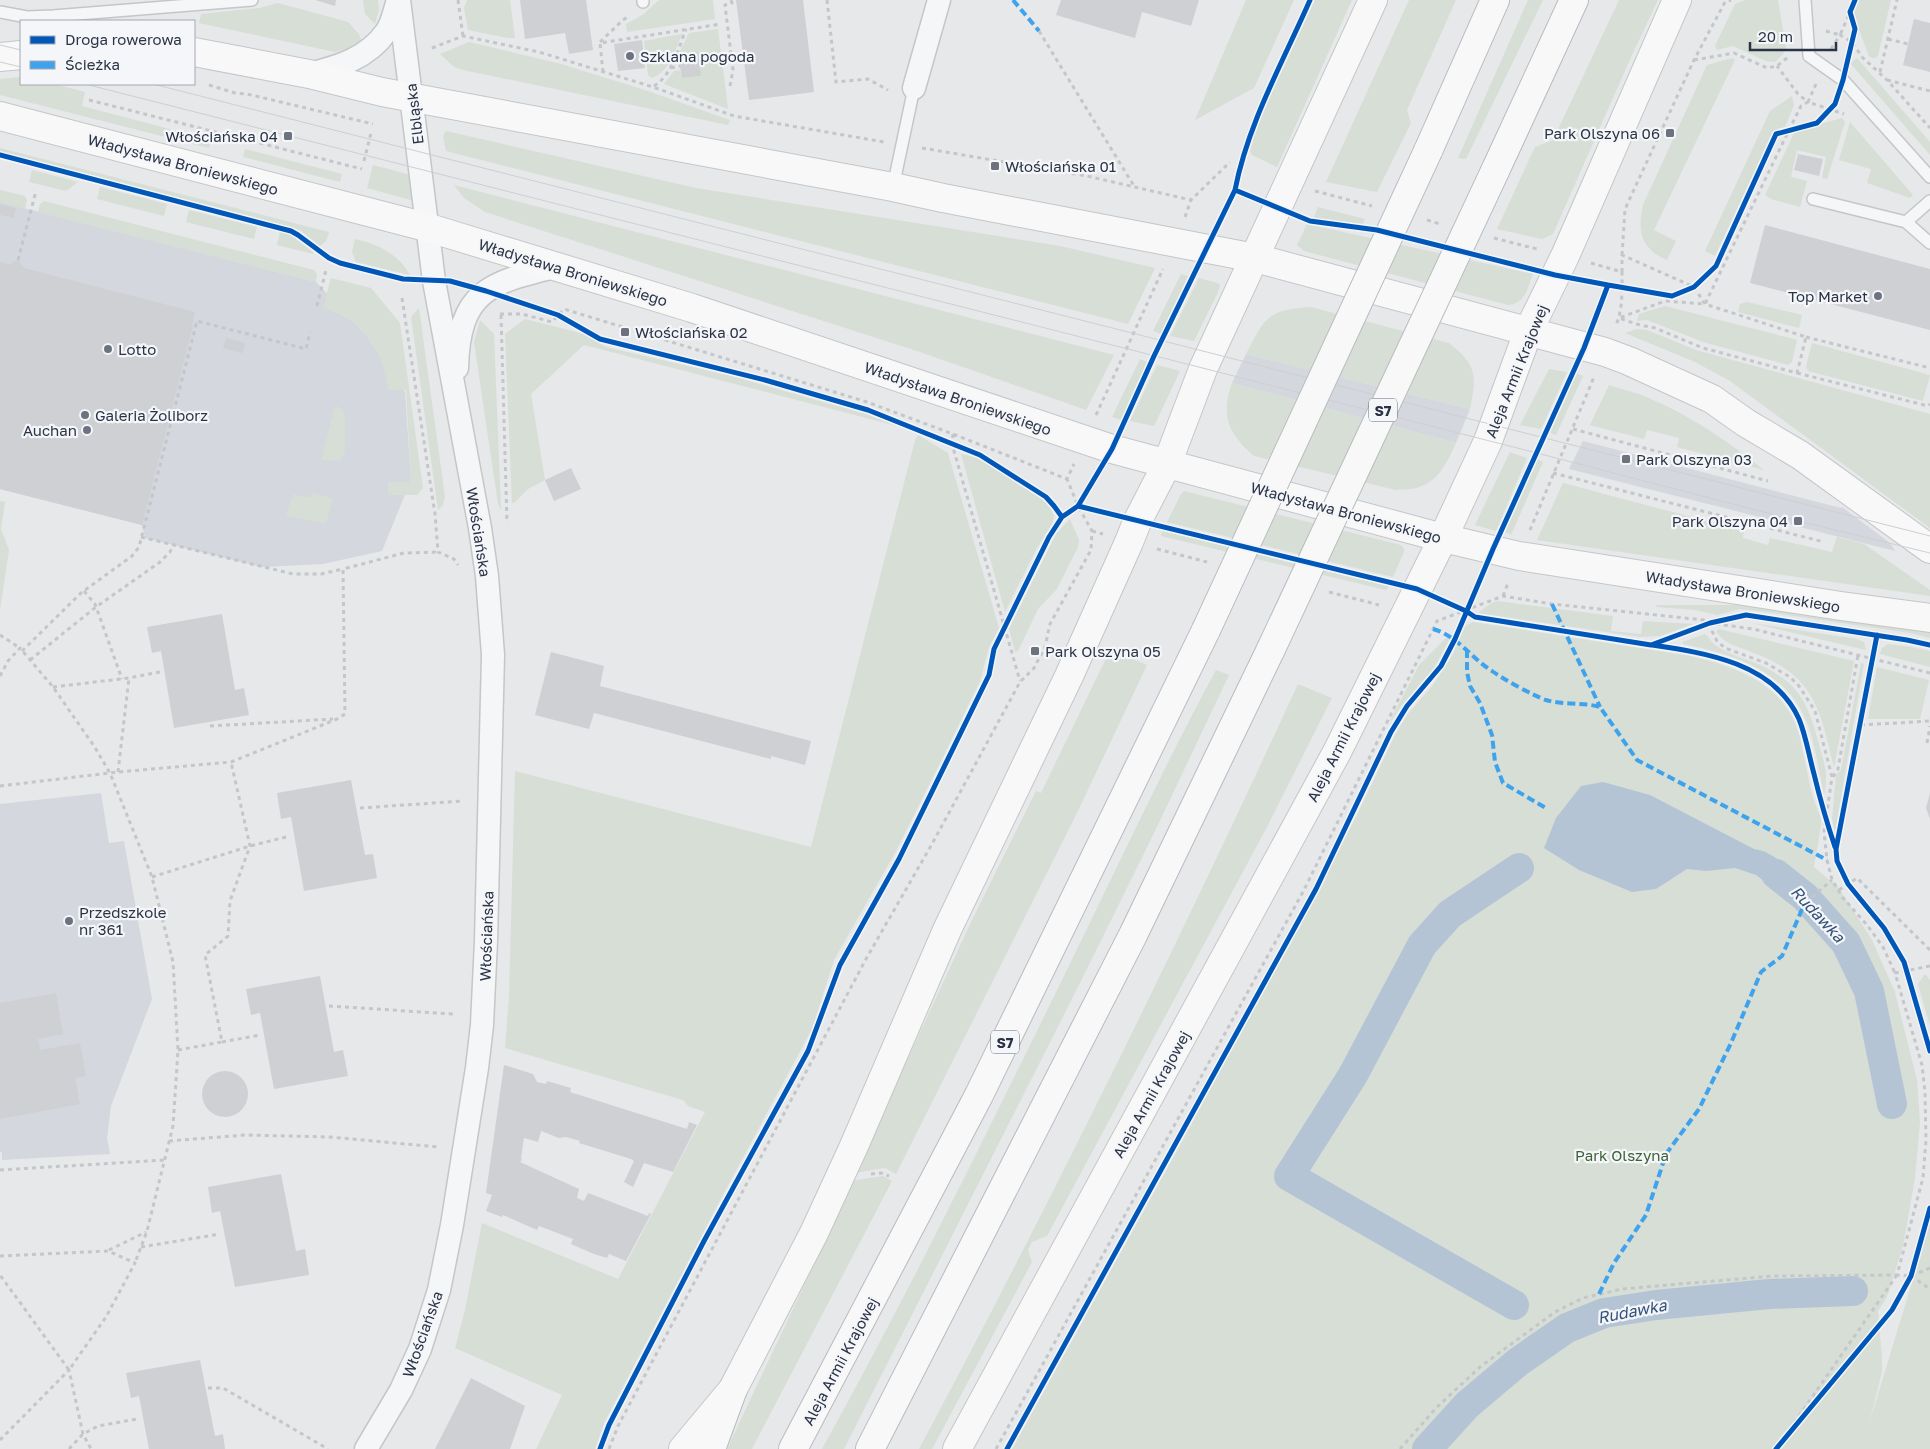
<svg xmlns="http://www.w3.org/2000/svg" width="1930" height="1449" viewBox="0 0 1930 1449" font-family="'Golos Text',sans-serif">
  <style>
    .built { fill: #d4d7dd }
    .green { fill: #d6ded6 }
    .water { fill: #b4c4d5 }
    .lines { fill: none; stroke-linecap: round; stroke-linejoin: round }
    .canal { stroke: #b4c4d5; stroke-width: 30 }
    .building { fill: #ced0d3 }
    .lane-casing { stroke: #c4c6c8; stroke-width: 14 }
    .street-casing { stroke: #c4c6c8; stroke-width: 25 }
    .secondary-casing { stroke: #c4c6c8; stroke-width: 30 }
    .highway-casing { stroke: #b8bbbf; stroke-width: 30 }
    .path { stroke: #c5c6ca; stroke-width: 3; stroke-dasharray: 4 4; stroke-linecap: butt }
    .lane { stroke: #f5f6f7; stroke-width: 11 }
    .street { stroke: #f5f6f7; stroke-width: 22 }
    .secondary { stroke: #f8f8f8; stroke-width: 28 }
    .highway { stroke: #f8f8f8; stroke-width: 28 }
    .tram { stroke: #cecfd2; stroke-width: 1 }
    .highway-bridge-casing { stroke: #b8bbbf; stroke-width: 30; stroke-linecap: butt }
    .highway-bridge { stroke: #f8f8f8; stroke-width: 28 }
    .quiet { stroke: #3ea3ec; stroke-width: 4; stroke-dasharray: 8 4; stroke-linecap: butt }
    .cycleway-casing { stroke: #f4f6f9; stroke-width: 8 }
    .cycleway { stroke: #0057b8; stroke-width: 5 }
    .poi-dot { fill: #6c737f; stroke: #f4f6f9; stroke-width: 2 }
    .labels { text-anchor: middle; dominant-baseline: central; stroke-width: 4.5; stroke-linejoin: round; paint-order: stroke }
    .shield { fill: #f4f6f9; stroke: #676e7b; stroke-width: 1 }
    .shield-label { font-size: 14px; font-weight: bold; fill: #2b3445 }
    .poi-label { font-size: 15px; fill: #2b3445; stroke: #f4f6f9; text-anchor: start }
    .street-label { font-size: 15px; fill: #2b3445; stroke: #f4f6f9 }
    .park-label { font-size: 15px; fill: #3f6138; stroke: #f4f6f9 }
    .water-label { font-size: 16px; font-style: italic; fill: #34527a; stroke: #f4f6f9 }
  </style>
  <rect width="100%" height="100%" fill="#e6e8ea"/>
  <path class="built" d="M0,202L316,282L367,336L405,392L411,480L382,551L323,564L262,567L145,538L142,525L0,489Z
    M1246,354L1470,409L1456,443L1232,383Z
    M1583,441L1841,508L1842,507L1890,543L1895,551L1569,469Z
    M101,793L109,843L124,841L152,999L111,1106L107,1138L110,1154L2,1160V1152H0V804Z"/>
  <path class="green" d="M363,0H378L379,9L375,24L365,14Z
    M467,0H510L515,38H508L468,30L464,8Z
    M659,0H713L715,19L627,32L626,24L644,14Z
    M1246,0H1294L1254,88L1195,120Z
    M1315,0H1352L1277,167L1252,155L1250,151L1257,124Z
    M1409,0H1456L1407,110L1411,123L1377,192L1326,182Z
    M1528,0H1543L1466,159L1458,158Z
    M1619,0H1658L1632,55L1553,234L1542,239L1497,229L1535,147L1553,140Z
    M1745,0H1778L1786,48L1783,54L1775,62L1766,61L1733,46L1717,50L1715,46L1735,4Z
    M1859,0H1891L1878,56L1875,58H1872L1869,56L1853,14Z
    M278,3L348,22L359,34L361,40L354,47L335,52L199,23L201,14L259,8Z
    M718,29L728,109L664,84L674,71L680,70L682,78L701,76L678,55L689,33Z
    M682,34C675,51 670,71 652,78L648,75L644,41Z
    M469,42L561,64L645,90L730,120L728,125L463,70L454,67L440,54Z
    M1732,58L1735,60L1654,230L1676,241L1667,260C1641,249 1637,232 1643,205L1707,65Z
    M1857,58L1930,142V155L1850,63Z
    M21,77V84H54L85,92L82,106L211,140L209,148L0,95V79Z
    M1792,96L1794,105L1785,127L1777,129L1772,134L1715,256L1705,251L1770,111Z
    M1842,118L1845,122L1827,179L1822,178L1826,157L1797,150L1791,177L1807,181L1800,207L1771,199L1765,195L1795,131Z
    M1850,122L1913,195L1910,198L1867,183L1871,169L1839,160Z
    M446,131L696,188L1060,246L1155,268L1128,324L446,151L443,136Z
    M0,148L329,232L326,241L320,246L300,230L291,227L0,151Z
    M245,149L342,174L340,182L243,157Z
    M373,165L411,175L414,201L367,188Z
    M32,170L78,182L66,191L29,182Z
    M454,185L1114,355L1086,410L920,352L485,212L464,198Z
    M100,187L167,204L164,216L97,199Z
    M0,190L25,196L27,200L25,209L0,202Z
    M44,201L314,270L317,274L316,282L38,212L40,204Z
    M1318,207L1365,219L1362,225L1313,219Z
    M189,210L257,227L254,239L186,222Z
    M1307,224L1533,274C1527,289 1526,303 1508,305L1304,251L1297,245Z
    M280,232L289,234L313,252V254L277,245Z
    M355,239C380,245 397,253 410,275L356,262L352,252Z
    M1181,274L1188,276L1161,334L1153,331Z
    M331,278L371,288L400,323L423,488L417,495H388V482H411L406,390H388C382,347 364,321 323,308Z
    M1199,278L1217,283L1220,285L1218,292L1194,341L1170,336Z
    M1747,302L1802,315L1799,328L1738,312L1740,304Z
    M1665,306L1797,340L1792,362L1788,365L1703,342L1647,320L1637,321L1639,314Z
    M1311,307L1449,343C1477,365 1477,376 1470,409L1246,354C1265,317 1267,310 1311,307Z
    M419,308L445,497L443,505L438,510L411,317Z
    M525,319L584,334L606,347L735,377L869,415L901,427L584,345L531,394L545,480L528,489L514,503H512L505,334Z
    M480,320L494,334L501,510L498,504L474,342Z
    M1637,329L1647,330L1696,350L1930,414V528L1730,381L1695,362L1625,333Z
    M1812,343L1930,375L1923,401L1808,371L1806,366Z
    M1140,359L1147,362L1121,420L1112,417Z
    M1157,365L1180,371L1156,422L1154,426L1130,421Z
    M1549,369L1567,372L1541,429L1520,425Z
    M1576,373L1583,376L1556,435L1549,432Z
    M1232,383L1456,443C1447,462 1439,482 1416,488C1410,490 1402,489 1396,490L1254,456C1229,434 1220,417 1232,383Z
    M1609,385C1623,390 1639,393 1653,400C1693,417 1730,443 1764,470L1677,447L1679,438L1647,430L1644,439L1590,425Z
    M335,406L343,409L345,416V452L340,460L329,461L321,460Z
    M918,435L948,453L999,628L989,647L980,681L945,753L896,851L834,960L812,1029L725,1191L604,1423L595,1449H536L562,1395L455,1348L465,1310L482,1223L618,1279L705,1112L688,1106L683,1100L505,1048L509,996L515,771L811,847L915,440Z
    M1510,452L1527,458L1496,531L1475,525Z
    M961,454L976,457L1042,499L1051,509L1054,516L1052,524L1037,548L1005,612Z
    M1537,459L1543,462L1511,535L1505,532Z
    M1563,483L1744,531L1743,538L1768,545L1770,538L1832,552L1837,537L1864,544L1930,590V596L1537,540Z
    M1184,491L1401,545L1404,549V552L1393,577L1167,522L1181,494Z
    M312,493L333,498L326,524L286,516L293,494L311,498Z
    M0,501L5,502L1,529L9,550L0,610Z
    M1070,519L1079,540L1078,547L1057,589L1038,609L1018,651L1015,652L1009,629L1056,534Z
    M1162,531L1389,586L1386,590L1161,536Z
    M1497,601L1613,616L1611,631L1641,634L1643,621L1693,624L1660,636L1640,637L1478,613L1490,604Z
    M1656,605H1743L1930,630V638L1910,633L1766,612L1740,609L1717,615L1695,610L1656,607Z
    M1473,622L1690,656C1729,665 1775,680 1793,719C1801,735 1803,754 1807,771C1809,781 1811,791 1814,800C1816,807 1821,815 1821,822C1820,837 1816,853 1814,867L1838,887L1872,940L1895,992L1917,1080L1920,1122L1915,1178L1903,1246L1887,1297L1878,1311L1882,1358V1372L1869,1424L1930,1223V1449H1012L1178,1149L1317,891L1358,813L1395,735L1407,715L1433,685L1452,656L1465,626Z
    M1752,623L1857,639L1864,642L1866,650Z
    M1719,629L1854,661L1834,768C1820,709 1815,676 1754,653C1740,647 1723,644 1716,631Z
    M1705,634C1710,638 1712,644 1718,647C1729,654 1742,658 1754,662C1797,681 1808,700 1819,745C1824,763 1829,775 1824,794C1818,768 1815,739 1804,716C1783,669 1729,653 1683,644L1682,642Z
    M1448,636L1449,640L1433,670L1401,706L1391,721H1390L1419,665Z
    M1888,644L1911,647L1930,651V667L1880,654L1882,648Z
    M1110,650L1147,665L1077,813L896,1174L885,1168L855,1173L972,920L1036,791L1041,793Z
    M1861,663L1864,664L1835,832L1832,819L1836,775L1841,770Z
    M1877,667L1929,680L1920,719H1868Z
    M1216,670L1229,675L1156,829L1079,985L844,1449H822C908,1294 986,1135 1064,976C1114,874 1162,770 1216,670Z
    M1298,684L1332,698L1267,827L1047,1236L1032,1242L1028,1250L1032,1262L932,1449H919C1053,1198 1179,942 1298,684Z
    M1925,974L1930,980V1026L1918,984Z
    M883,1176L892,1181L752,1449H727L809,1275L850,1181Z"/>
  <path class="water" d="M1603,782L1650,795L1754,849C1759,850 1765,851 1769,854C1784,861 1803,883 1810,897L1805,903L1768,884L1756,875L1735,868L1706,871L1687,869L1656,889L1632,892L1579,870L1544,848L1556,818L1581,786Z"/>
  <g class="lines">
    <path class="canal" d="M1776,874L1805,897L1846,943L1869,991L1892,1104
      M1514,1305L1289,1176L1353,1075L1422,945L1450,914L1519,868
      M1427,1449L1467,1405L1518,1362L1567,1328L1604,1313L1656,1305L1769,1294L1853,1291"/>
  </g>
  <path class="building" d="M315,0H336L335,6Z
    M520,0H586L593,50L569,54L565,33L525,39Z
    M736,0H803L814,92L749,100Z
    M1061,0H1199L1191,26L1142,12L1135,38L1056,15Z
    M1914,19L1930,23V72L1903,65Z
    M642,40L645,68L618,71L614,44Z
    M698,52L701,76L682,78L678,55Z
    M1798,154L1823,159L1819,176L1794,170Z
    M0,204L16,208L14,218L0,215Z
    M1765,225L1930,269V330L1750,283Z
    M18,260L24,268L195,312L192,326H193L142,525L0,489V262L9,265Z
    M226,338L245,343L243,353L223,348Z
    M571,468L581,489L554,501L545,480Z
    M222,614L235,690L244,688L249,715L174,728L161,651L152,653L147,627Z
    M551,652L604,666L600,686L811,741L805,765L771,756V759L594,713L589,729L535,715Z
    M351,780L365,855L373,854L377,878L304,891L291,817L281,819L277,793Z
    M1930,793V819L1926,808Z
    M320,976L334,1052L343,1050L348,1076L274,1089L260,1013L251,1015L246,989Z
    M56,993L63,1034L38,1039L40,1050L80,1043L86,1076L75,1078L80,1104L0,1119V1003Z
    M504,1065L533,1074L537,1082L546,1084L547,1081L571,1088L570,1092L687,1129L689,1122L697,1125L673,1172L644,1163L633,1187L624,1182L634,1161L631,1159L579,1143L580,1141L566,1137L559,1138L541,1131L538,1142L524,1138L521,1158L522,1160L520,1162L579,1189L577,1198L584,1201L588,1193L648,1216L649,1213L651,1214L626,1261L609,1254L607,1258L594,1254L571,1244L573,1239L539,1226L537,1230L503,1215L502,1217L486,1211L492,1195L486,1193Z
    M202 1094a23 23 0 1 1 46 0a23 23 0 1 1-46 0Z
    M281,1174L296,1251L305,1249L309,1275L235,1287L220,1211L212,1213L208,1187Z
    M200,1360L215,1436L223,1434L225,1449H149L139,1396L131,1398L126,1373Z
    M471,1378L525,1406L510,1449H435Z"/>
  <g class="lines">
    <defs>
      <path id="lane" d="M643,0V2
        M1805,0L1809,56L1843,80L1930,177
        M0,12L27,17L53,16L252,0
        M893,187L914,88
        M1813,199L1906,222L1930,201
        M1906,222L1930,243"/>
      <path id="street" d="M309,74C338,67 368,58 386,32C392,24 394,13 397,3
        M914,88L939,0
        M457,368C459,292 488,283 554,267
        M366,1449L401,1390L420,1349L439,1290L452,1225L477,1068L482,1025L486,941L493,655L487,576L480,528L434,281L399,0"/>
      <path id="secondary" d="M194,52L309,74L382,92L893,187L943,198L1255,258L1605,352L1629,361L1712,399L1746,423L1800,455L1930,549
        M0,57L21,55
        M0,116L426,227L692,308L1112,449L1443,538L1519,556L1841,606L1930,618
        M683,1449L733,1389L814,1233L854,1146L947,930L1069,676L1129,542L1137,522L1167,464L1203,369L1373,0
        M957,1449L1337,752L1443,538L1488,441L1528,332L1565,256L1677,0"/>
      <path id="highway" d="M1428,151L1495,0
        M1495,171L1574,0
        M711,1449L733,1389
        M793,1449L979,1095L1206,630
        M870,1449L1133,935L1271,649"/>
    </defs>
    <use href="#lane" class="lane-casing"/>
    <use href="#street" class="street-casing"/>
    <use href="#secondary" class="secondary-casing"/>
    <use href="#highway" class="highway-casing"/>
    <path class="path" d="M458,0L463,36
      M827,0L836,82L868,79L888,90
      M1039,31L1134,186
      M1826,31L1840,35L1850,12
      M1888,39L1908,44
      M600,42L623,20L629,16
      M432,48L463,36L539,52L653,87L734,116L884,142
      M1831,49L1840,35L1852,42L1862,57L1887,80L1930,128
      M1694,60L1734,53L1767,68L1777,66L1788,57
      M671,68L680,66
      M603,72L600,43L721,24
      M1880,72L1897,0
      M1887,80L1930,91
      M1816,84L1808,102L1844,114
      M209,85L235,93L247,94L373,124
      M654,86C673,74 678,49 686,29
      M730,86L733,70L725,5L732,3L731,0
      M89,100L362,169
      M922,148L1087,176L1191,200
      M364,161L371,133
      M1315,191L1372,206
      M1185,217L1191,200L1230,162
      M1427,220L1440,224
      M1494,238L1537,249
      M1622,255L1625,209L1694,60L1725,2L1731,0
      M18,260L36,191
      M1591,263L1622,272C1622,289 1623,309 1616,325
      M1622,272V255L1694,287L1705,304L1806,337L1797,373L1703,348L1655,328L1636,324L1619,318L1665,301L1705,304L1789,130L1801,106L1808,102L1798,94L1777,66
      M402,298L435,514L438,552L454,559L458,565
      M317,306L326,270
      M500,314H522L552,322L564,309L867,402L953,434L1067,479L1074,464
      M501,315L507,523
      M1806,337L1930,368
      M1797,373L1928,406L1930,404
      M1096,415L1163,269
      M1573,429L1768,481
      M953,434L952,444L1020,681
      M1553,473L1824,542
      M1530,530L1594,377
      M1092,531L1103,534
      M141,537L293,574H321L343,569
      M1157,549L1207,562
      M84,591L95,604L122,679
      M1329,592L1379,605
      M1503,596L1508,583
      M1710,623L1712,631L1717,641L1725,648L1766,663L1790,677L1799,686L1815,711L1832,777L1824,832L1827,860L1832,880L1843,898L1867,925L1883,947L1895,973
      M0,635L20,648
      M22,651L81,593L132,556L139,547L197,321L306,349L310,332
      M30,660L96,607L160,562L170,552L173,545
      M0,676L8,661L20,648L53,687L94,746L110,773L152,877L173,962L178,1050L173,1126L147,1231L135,1263
      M53,687L129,678L160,672
      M1861,725L1930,721
      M210,726L333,719
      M1927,743L1930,726
      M118,772L129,678
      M1833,777L1838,769L1858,655
      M0,786L118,772L231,762L337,719L345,714L343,569L404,553L438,552
      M360,808L463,801
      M152,877L250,846L290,836
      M1839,890L1857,878L1930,950
      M1812,897L1832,880
      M1930,966L1895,973L1922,1065L1925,1092L1926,1140L1923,1178L1897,1275L1911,1276L1930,1268
      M329,1006L453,1014
      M222,1042L260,1035
      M178,1050L222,1042L205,955L228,936L230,901L250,846L231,762
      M169,1141L245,1135L330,1137L438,1147
      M0,1170L165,1160
      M871,1174L881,1173L889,1176
      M141,1247L220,1234
      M109,1250L146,1232
      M0,1256L108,1251L135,1263L106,1317L69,1370L0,1275
      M1911,1276L1930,1289
      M208,1388H223L328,1449
      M0,1440L69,1370L83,1434L91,1449
      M69,1449L83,1434L98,1426L137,1419
      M609,1449L618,1426L866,959L932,844L1020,682L1034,668L1045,647L1050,624L1091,550L1092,531L1078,506L1067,479
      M996,1449L1304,890L1437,621L1503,596L1552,604L1704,620L1710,623L1753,629L1930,673
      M1400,1449L1436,1408L1480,1367L1555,1312L1583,1298L1622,1289L1773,1276L1897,1275
      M1776,1449L1897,1275"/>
    <use href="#lane" class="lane"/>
    <use href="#street" class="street"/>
    <use href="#secondary" class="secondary"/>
    <use href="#highway" class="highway"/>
    <path class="tram" d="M0,45L21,50
      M0,62L21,67
      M85,84L1537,453L1798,521L1930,553
      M153,84L1930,536"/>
    <defs>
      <path id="highway-bridge" d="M1206,630L1428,151
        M1271,649L1495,171"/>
    </defs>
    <use href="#highway-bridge" class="highway-bridge-casing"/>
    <use href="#highway-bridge" class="highway-bridge"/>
    <path class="quiet" d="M1013,0L1039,31
      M1552,604L1600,707
      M1433,629C1458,636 1471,658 1492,671C1503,679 1534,696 1546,700C1561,705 1583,702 1600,707L1637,760L1827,860
      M1467,650V672L1470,686L1480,703L1492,735L1495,762L1503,783L1546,808
      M1599,1294L1614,1263L1646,1215L1666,1154L1699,1109L1731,1043L1761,972L1782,956L1803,907L1812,897"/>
    <defs>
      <path id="cycleway" d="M0,155L291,231L298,235L329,258L340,263L403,279L450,281L486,291L558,315L600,339L765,380L868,410L980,455L1046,497L1054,506L1062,517
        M1608,285L1672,296L1694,287L1716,266L1776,134L1817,123L1835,104L1843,80L1855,29L1850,12L1855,0
        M1078,506L1417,589L1466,611L1475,617L1651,645L1710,623L1746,615L1907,640L1930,645
        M1877,635L1836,849L1837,861L1848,884L1884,928L1904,962L1930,1051
        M1652,645C1706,653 1774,663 1799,719C1806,736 1809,756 1814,774C1820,799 1827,823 1835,847
        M600,1449L609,1425L704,1241L808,1051L840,965L899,859L989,675L994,649L1049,537L1062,517L1078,506L1112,449L1154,356L1235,190C1248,123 1283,62 1310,0
        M1007,1449L1316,889L1391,732L1407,706L1441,666L1455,639L1493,549L1584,348L1608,285L1555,275L1377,230L1310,221L1235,190
        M1776,1449L1892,1310L1911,1276L1930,1208"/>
    </defs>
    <use href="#cycleway" class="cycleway-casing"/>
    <use href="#cycleway" class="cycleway"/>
  </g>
  <g class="poi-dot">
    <circle cx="630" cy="56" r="5"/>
    <rect x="1665" y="128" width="10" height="10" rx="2.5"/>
    <rect x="283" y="131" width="10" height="10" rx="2.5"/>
    <rect x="990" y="161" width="10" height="10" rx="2.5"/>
    <circle cx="1878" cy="296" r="5"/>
    <rect x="620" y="327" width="10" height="10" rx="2.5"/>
    <circle cx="108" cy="349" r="5"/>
    <circle cx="85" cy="415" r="5"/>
    <circle cx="87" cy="430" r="5"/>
    <rect x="1621" y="454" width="10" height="10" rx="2.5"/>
    <rect x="1793" y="516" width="10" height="10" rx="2.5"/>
    <rect x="1030" y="646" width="10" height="10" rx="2.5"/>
    <circle cx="69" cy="921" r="5"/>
  </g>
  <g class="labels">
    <g class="shield">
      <rect x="1369" y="398.5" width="28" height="23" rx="4"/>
      <rect x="991" y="1030.5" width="28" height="23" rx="4"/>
    </g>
    <g class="shield-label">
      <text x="1383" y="410">S7</text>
      <text x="1005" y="1042">S7</text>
    </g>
    <g class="poi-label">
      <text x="640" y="56">Szklana pogoda</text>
      <text x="1660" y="133" text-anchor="end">Park Olszyna 06</text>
      <text x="278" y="136" text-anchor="end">Włościańska 04</text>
      <text x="1005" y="166">Włościańska 01</text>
      <text x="1868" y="296" text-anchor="end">Top Market</text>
      <text x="635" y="332">Włościańska 02</text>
      <text x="118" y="349">Lotto</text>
      <text x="95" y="415">Galeria Żoliborz</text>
      <text x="77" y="430" text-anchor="end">Auchan</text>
      <text x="1636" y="459">Park Olszyna 03</text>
      <text x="1788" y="521" text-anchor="end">Park Olszyna 04</text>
      <text x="1045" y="651">Park Olszyna 05</text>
      <text x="79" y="912">Przedszkole<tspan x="79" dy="17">nr 361</tspan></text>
    </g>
    <g class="street-label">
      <text transform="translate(414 114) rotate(-97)">Elbląska</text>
      <text transform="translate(183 164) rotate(15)">Władysława Broniewskiego</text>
      <text transform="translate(573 272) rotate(17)">Władysława Broniewskiego</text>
      <text transform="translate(1516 371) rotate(-68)">Aleja Armii Krajowej</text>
      <text transform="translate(958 398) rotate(19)">Władysława Broniewskiego</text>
      <text transform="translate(1346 512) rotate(15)">Władysława Broniewskiego</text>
      <text transform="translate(479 532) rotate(81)">Włościańska</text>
      <text transform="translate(1743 591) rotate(9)">Władysława Broniewskiego</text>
      <text transform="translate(1343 737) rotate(-63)">Aleja Armii Krajowej</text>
      <text transform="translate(486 936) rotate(-88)">Włościańska</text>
      <text transform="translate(1151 1094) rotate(-61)">Aleja Armii Krajowej</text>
      <text transform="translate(422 1334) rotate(-70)">Włościańska</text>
      <text transform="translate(840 1361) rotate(-62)">Aleja Armii Krajowej</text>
    </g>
    <g class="park-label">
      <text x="1622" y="1155">Park Olszyna</text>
    </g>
    <g class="water-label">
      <text transform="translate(1818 914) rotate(47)">Rudawka</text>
      <text transform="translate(1632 1311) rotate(-11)">Rudawka</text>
    </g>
  </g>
  <rect x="20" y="20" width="175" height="65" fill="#f4f6f9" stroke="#a4a8b1"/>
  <rect x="30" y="36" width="25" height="8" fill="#0057b8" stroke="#a4a8b1"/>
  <text x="65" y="45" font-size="15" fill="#2b3445">Droga rowerowa</text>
  <rect x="30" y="61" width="25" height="8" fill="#3ea3ec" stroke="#a4a8b1"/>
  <text x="65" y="70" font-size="15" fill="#2b3445">Ścieżka</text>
  <path d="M1750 42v8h86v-8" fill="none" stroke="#2b3445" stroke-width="2.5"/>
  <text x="1758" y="42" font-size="15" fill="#2b3445" stroke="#f4f6f9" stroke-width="4" paint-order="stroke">20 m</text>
</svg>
